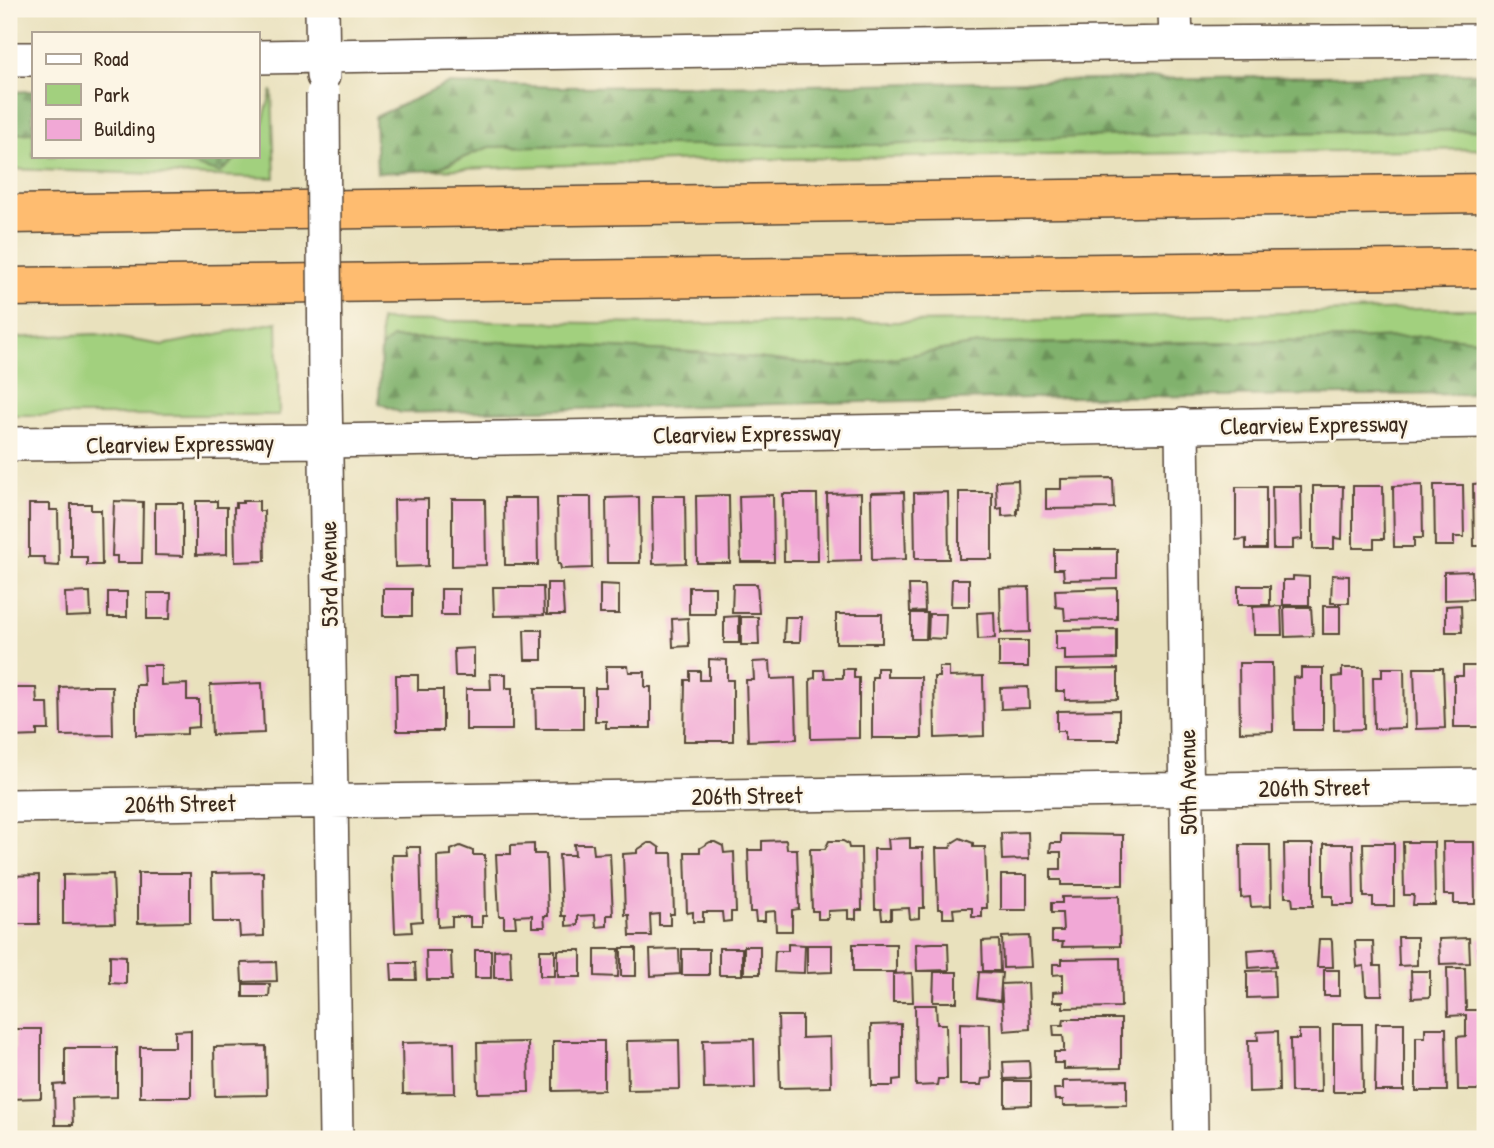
<svg xmlns="http://www.w3.org/2000/svg" width="1494" height="1148" viewBox="0 0 1494 1148" font-family="'Patrick Hand',sans-serif">
  <style>
    .green { fill: #a2d07e; stroke: #6e7d4e; stroke-width: 2 }
    .forest { fill: url(#forest-firs); stroke: #5e6e46; stroke-width: 2 }
    .building { fill: #f1a8d6 }
    .lines { fill: none; stroke-linecap: round; stroke-linejoin: round }
    .minor-casing { stroke: #554536; stroke-width: 36 }
    .highway-casing { stroke: #554536; stroke-width: 41 }
    .minor { stroke: #fff; stroke-width: 33 }
    .highway { stroke: #febc70; stroke-width: 38 }
    .minor-bridge-casing { stroke: #554536; stroke-width: 36; stroke-linecap: butt }
    .minor-bridge { stroke: #fff; stroke-width: 33 }
    .labels { text-anchor: middle; dominant-baseline: central; stroke-width: 5; stroke-linejoin: round; paint-order: stroke }
    .street-label { font-size: 24px; fill: #3b2a1e; stroke: #fcf5e5 }
  </style>
  <defs>
    <pattern id="forest-firs" width="22" height="20" patternUnits="userSpaceOnUse" patternTransform="scale(1.75)"><rect width="22" height="20" fill="#81b26d"/><path d="M5 1l3.5 6h-7zM16 11l3.5 6h-7z" fill="#6b9159"/></pattern>
  </defs>
  <rect width="100%" height="100%" fill="#fcf5e5"/>
  <filter id="ink" filterUnits="userSpaceOnUse"><feTurbulence type="fractalNoise" baseFrequency=".0143" numOctaves="2"/><feDisplacementMap in="SourceGraphic" scale="14" xChannelSelector="R" yChannelSelector="G"/><feConvolveMatrix kernelMatrix="1 2 1 2 8 2 1 2 1" color-interpolation-filters="sRGB"/></filter>
  <filter id="wash" filterUnits="userSpaceOnUse"><feTurbulence type="fractalNoise" baseFrequency=".00686" numOctaves="4" result="noise"/><feDisplacementMap in="SourceGraphic" scale="28" xChannelSelector="R" yChannelSelector="G"/><feGaussianBlur stdDeviation="1.57" result="paint"/><feColorMatrix in="noise" values="0 0 0 0 0 0 0 0 0 0 0 0 0 0 0 0 0 1.4 0 .05"/><feComposite in="paint" operator="in"/></filter>
  <g filter="url(#wash)">
    <rect width="100%" height="100%" fill="#e9e1bd"/>
    <path class="green" d="M272,90L275,178L9,169V134L31,132L33,133V156H163L220,172L239,156H257V133L262,125Z
      M1485,130V149L699,160L434,170L489,147L586,145H879L1132,135Z
      M1417,309H1485V341L1438,336L1245,342L979,344L838,367L710,353L443,339L392,338L381,348L380,320L660,324L1013,321Z
      M277,322L279,415H9V338L96,334L163,345Z"/>
    <path class="forest" d="M1485,73V130L1132,135L879,145H586L489,147L433,170L377,173L375,117L448,84L560,87L808,85Z
      M33,91V133L9,134V92Z
      M163,156H239L220,173Z
      M1439,336L1485,341V394L1074,397L401,413L379,403L381,348L392,338L443,339L710,353L838,367L979,344L1245,342Z"/>
    <g id="blocks">
      <path class="building" d="M1113,478L1114,508L1046,509V489H1061V479Z
        M1018,480L1019,509H1017V515L1002,516V508L997,509L996,481Z
        M1485,483V546H1474L1473,484Z
        M1422,485L1423,538H1414V547H1394L1393,486Z
        M1434,485H1463L1464,537H1454V546H1435Z
        M1272,486H1301L1302,539L1293,540V549H1273Z
        M1313,486H1343L1342,539L1334,538V549H1313Z
        M1353,486H1383L1384,539H1374V548H1353Z
        M1236,487H1266V549H1246V539L1236,540Z
        M904,492L906,559L872,560L871,493Z
        M948,492L949,559H915L914,493Z
        M959,492H992V559H959Z
        M861,493V560L828,561L827,494Z
        M783,494H817L818,561H784Z
        M729,495L730,563H697L696,496Z
        M773,495L774,562H741L739,496Z
        M652,496H685L686,563L653,564Z
        M557,497H591L592,568L561,569L560,564H558Z
        M639,497L640,563H607L606,498Z
        M504,498H537L538,565H505Z
        M428,499V566L395,567L394,500Z
        M452,499H485L486,565L452,566Z
        M114,501L143,502L142,563H117V556H112Z
        M196,501H217V507H227V554L196,555Z
        M243,501H259V511H264L265,561L235,562L234,507H236V503H243Z
        M155,503H183V556L155,555Z
        M29,504H50V510H58L59,566L45,565L44,557H29Z
        M71,504H91V510H101L102,565H87V557H71Z
        M1054,549H1117V579L1064,580L1063,569H1054Z
        M1472,571L1473,599L1444,600V572Z
        M1332,575L1349,576V603H1331Z
        M1293,576L1309,577V605H1283V580H1293Z
        M952,579H969V606H951Z
        M547,583H562L564,615H547Z
        M600,584L619,585V614H600Z
        M733,584H757L759,613H732Z
        M909,585H924L925,611L910,612Z
        M1238,586H1270V605H1238Z
        M493,587H543L544,615L494,616Z
        M689,587H715V614H689Z
        M1029,587L1030,632L1001,633L1000,588Z
        M1117,588V619L1065,620L1064,608L1056,607L1055,590Z
        M383,589H412V616H383Z
        M441,589H459V615H441Z
        M90,592L91,616L66,617L65,593Z
        M108,592H127V617H108Z
        M147,593H171L170,619H147Z
        M1461,605L1462,632H1446V606Z
        M1281,606L1282,635H1254L1253,607Z
        M1323,606H1340V634H1323Z
        M1284,607H1311L1313,636L1285,637Z
        M994,612L995,638L978,639L977,613Z
        M911,613H927L926,639H911Z
        M836,614H882V643H836Z
        M929,614H946L945,639L928,638Z
        M739,616V643H724V617Z
        M741,617H758L759,645H741Z
        M785,617H801L800,642H784Z
        M688,618L689,646L673,647L672,619Z
        M1117,629V659L1065,660V650H1056V630Z
        M524,630H542V660H525Z
        M999,641H1028V667H999Z
        M474,648V676H455L454,649Z
        M709,659L727,660V680H733V741H684L685,680H690V671H700V680H709Z
        M770,661L771,679L795,678L797,739L748,741L746,680H754L753,662Z
        M1239,663H1272L1273,731L1240,732Z
        M143,665H161V685L187,684V700H199V727L187,728V734L136,735V685H144Z
        M606,666H628L629,672H645V687H651V728H606V721H595V688H606Z
        M1463,666H1484V727H1454V676H1463Z
        M939,667H949V677L983,676L984,736L935,738L934,677H939Z
        M877,668H887V677H921L922,738H872V677H877Z
        M1301,668H1323V730H1294L1293,677L1301,678Z
        M1342,668H1363L1364,729L1334,730L1333,677L1342,676Z
        M1382,668H1404L1405,728L1374,729L1373,677H1382Z
        M1414,668H1443L1445,728L1416,729Z
        M843,669H854V678H859V738L811,739L810,679L815,678V670H824L825,678H843Z
        M1118,669V699L1065,700V691H1056V670Z
        M490,674H506V688H512V730H466V689H491Z
        M396,675H418V690H443V731H397Z
        M262,683L264,733L212,735L210,685Z
        M85,686H112L113,735L61,736L60,687Z
        M1028,687L1029,708L1001,709L1000,688Z
        M9,688H36L37,703H48L49,730H37V736L9,737Z
        M535,688H583V729H536Z
        M1119,710V740H1065V731H1057V711Z
        M1028,832L1029,859L1002,860L1001,833Z
        M1061,834L1123,835V885H1061V880H1051V869H1061V852H1050L1051,843H1061Z
        M910,838V848H923L924,908H919V918L910,919L909,908L891,909V919H882L881,909H875L874,849H889L888,839Z
        M960,838L973,843V847H985L987,908H982V917H972V908H963L953,909L954,918H943V909H938L936,848H950L952,843Z
        M786,840L787,849H797L799,909L792,910V931H776L775,911L765,912V921H756L755,912H750L748,850H762V841Z
        M829,841H843L848,844L849,848H861L862,910H856V919H848V910L828,911V919H818V911H812L810,849H825Z
        M710,842H715L723,846L724,853L734,852L736,912H731V921L723,922L722,912H703V922H693V912L687,913L685,852H700V848Z
        M1403,842H1434L1435,905H1413L1414,895H1404Z
        M1443,842H1474L1475,904H1454V895H1444Z
        M648,843H653L660,848V853H672L674,914H670V925H659V914L650,915L651,936H630L629,915H625L623,854L637,853V850Z
        M1363,843H1394V906H1373V897H1364Z
        M534,844V854H546L548,916H544L545,927H532V915L515,916L516,927H504V916H499L496,854H511V845Z
        M574,844H593L594,854L610,853L613,915H607V926L596,927L595,915L578,916V925L566,926V916H562L559,855H575Z
        M1284,844H1313V906H1293L1292,897H1285Z
        M1324,844H1353L1354,905H1333V896H1324Z
        M1240,845H1270L1271,906L1251,907L1250,897L1241,898Z
        M460,846L473,851V855H485L486,916H482V927H470V917H452V926L438,927L437,856L451,855V850Z
        M406,847H420L422,921L411,922L412,932L395,933L392,855H407Z
        M263,872L264,936L240,937L239,922H213L212,873Z
        M138,873H190V922L138,923Z
        M113,874L115,923L63,924V875Z
        M39,875V924H9V876Z
        M1001,875H1027V910H1001Z
        M1119,896L1120,946L1062,947L1063,942H1052V931H1063L1062,913H1051V903H1062V897Z
        M1029,936L1031,967L1003,968L1002,937Z
        M1398,937H1417V965L1399,966Z
        M1469,938L1470,963L1440,964L1439,939Z
        M1319,939H1331L1332,942L1333,967H1317Z
        M1478,939H1485V965H1479Z
        M999,940L1000,971H983L982,941Z
        M1355,941H1373L1374,966H1381L1382,995H1366L1364,966L1357,967Z
        M933,943H948L949,970L917,971L916,944Z
        M788,944L805,945L804,973L774,972L775,951H788Z
        M853,944H896V972H853Z
        M807,945H832V972L807,973Z
        M744,946H760V974H744Z
        M621,948H636V976H621Z
        M719,948H742V975H719Z
        M1275,948L1276,966L1249,968L1248,950Z
        M510,949L511,978H494V950Z
        M595,949H619L618,977L595,976Z
        M679,949L680,974L651,976L650,950Z
        M682,949H709V975H682Z
        M475,950H491V978H475Z
        M540,950H555V976H540Z
        M558,950H581V977H558Z
        M426,951H451L452,980H427Z
        M110,955L126,956V984L110,983Z
        M1120,958L1121,1007L1063,1008V1002H1053V992L1063,991V974L1053,975V964H1062V959Z
        M276,962L277,981L242,982L241,963Z
        M391,963H415L416,980H392Z
        M1447,968H1465L1466,1010H1485V1090H1458L1457,1037L1466,1036V1015L1448,1016Z
        M1274,970L1275,997L1247,998V971Z
        M1324,970H1339V996H1324Z
        M1411,971H1430V997L1412,998Z
        M934,972H957V1002H933Z
        M979,972L1002,973L1001,984L1028,983L1030,1029L1004,1031L1001,984L1000,1001L977,998Z
        M912,973L913,1002H893V974Z
        M243,984H270L269,997H243Z
        M915,1005H936L937,1024H946L947,1079H938L937,1085L916,1086Z
        M778,1016H802V1038L830,1037L831,1087L780,1088Z
        M1064,1019H1121V1068L1064,1069V1063H1054V1052H1064V1044L1063,1036H1054L1053,1025H1063Z
        M960,1023L990,1024L991,1078L982,1079L981,1085H960Z
        M1376,1023H1404V1091H1375Z
        M901,1024V1079L893,1080V1086H872L871,1025Z
        M1333,1024H1362L1363,1092H1333Z
        M1425,1028H1446L1447,1091H1416V1037H1425Z
        M15,1029H41V1098L9,1099V1049H15Z
        M191,1030V1097H140V1047H175V1031Z
        M1299,1030H1320L1321,1092H1291L1290,1039H1299Z
        M1278,1031L1279,1091L1249,1092L1248,1040H1258L1257,1032Z
        M754,1039L755,1088L704,1089L703,1040Z
        M679,1040L680,1089L628,1090L627,1041Z
        M553,1041H604V1090L553,1091Z
        M454,1042L455,1093L403,1094L402,1043Z
        M528,1042L529,1092L478,1093L477,1043Z
        M266,1046L267,1095L215,1096L214,1047Z
        M65,1048H117V1097L72,1098L73,1125H55L54,1085L65,1084Z
        M1029,1061L1030,1078L1004,1079L1003,1062Z
        M1127,1080V1105L1063,1106V1100H1055L1054,1089H1063V1081Z
        M1005,1081H1031V1105L1005,1106Z"/>
    </g>
  </g>
  <g filter="url(#ink)">
    <use href="#blocks" fill-opacity="0" stroke="#554536" stroke-width="2"/>
    <g class="lines">
      <defs>
        <path id="minor" d="M322,9L323,76
          M1175,9L1176,43
          M257,57L1176,43L1485,41
          M9,59H33
          M325,389L336,1139
          M1182,425L1191,1139
          M9,444L326,441L1485,421
          M9,806L1485,785"/>
        <path id="highway" d="M9,214L1485,193
          M9,287L1485,268"/>
      </defs>
      <use href="#minor" class="minor-casing"/>
      <use href="#highway" class="highway-casing"/>
      <use href="#minor" class="minor"/>
      <use href="#highway" class="highway"/>
      <defs>
        <path id="minor-bridge" d="M323,94L325,389"/>
      </defs>
      <use href="#minor-bridge" class="minor-bridge-casing"/>
      <use href="#minor-bridge" class="minor-bridge"/>
    </g>
  </g>
  <g class="labels">
    <g class="street-label">
      <text transform="translate(1314 424) rotate(-1)">Clearview Expressway</text>
      <text transform="translate(747 433) rotate(-1)">Clearview Expressway</text>
      <text transform="translate(180 443) rotate(-1)">Clearview Expressway</text>
      <text transform="translate(328 574) rotate(-91)">53rd Avenue</text>
      <text transform="translate(1187 782) rotate(-91)">50th Avenue</text>
      <text transform="translate(1314 787) rotate(-1)">206th Street</text>
      <text transform="translate(747 795) rotate(-1)">206th Street</text>
      <text transform="translate(180 803) rotate(-1)">206th Street</text>
    </g>
  </g>
  <rect width="1494" height="1148" fill="none" stroke="#fcf5e5" stroke-width="35"/>
  <rect x="32" y="32" width="228" height="126" fill="#fcf5e5" stroke="#afa495" stroke-width="2"/>
  <rect x="46" y="54" width="35" height="10" fill="#ffffff" stroke="#afa495" stroke-width="2"/>
  <text x="94" y="66" font-size="21" fill="#3b2a1e">Road</text>
  <rect x="46" y="84" width="35" height="21" fill="#a2d07e" stroke="#afa495" stroke-width="2"/>
  <text x="94" y="102" font-size="21" fill="#3b2a1e">Park</text>
  <rect x="46" y="119" width="35" height="21" fill="#f1a8d6" stroke="#afa495" stroke-width="2"/>
  <text x="94" y="136" font-size="21" fill="#3b2a1e">Building</text>
</svg>
